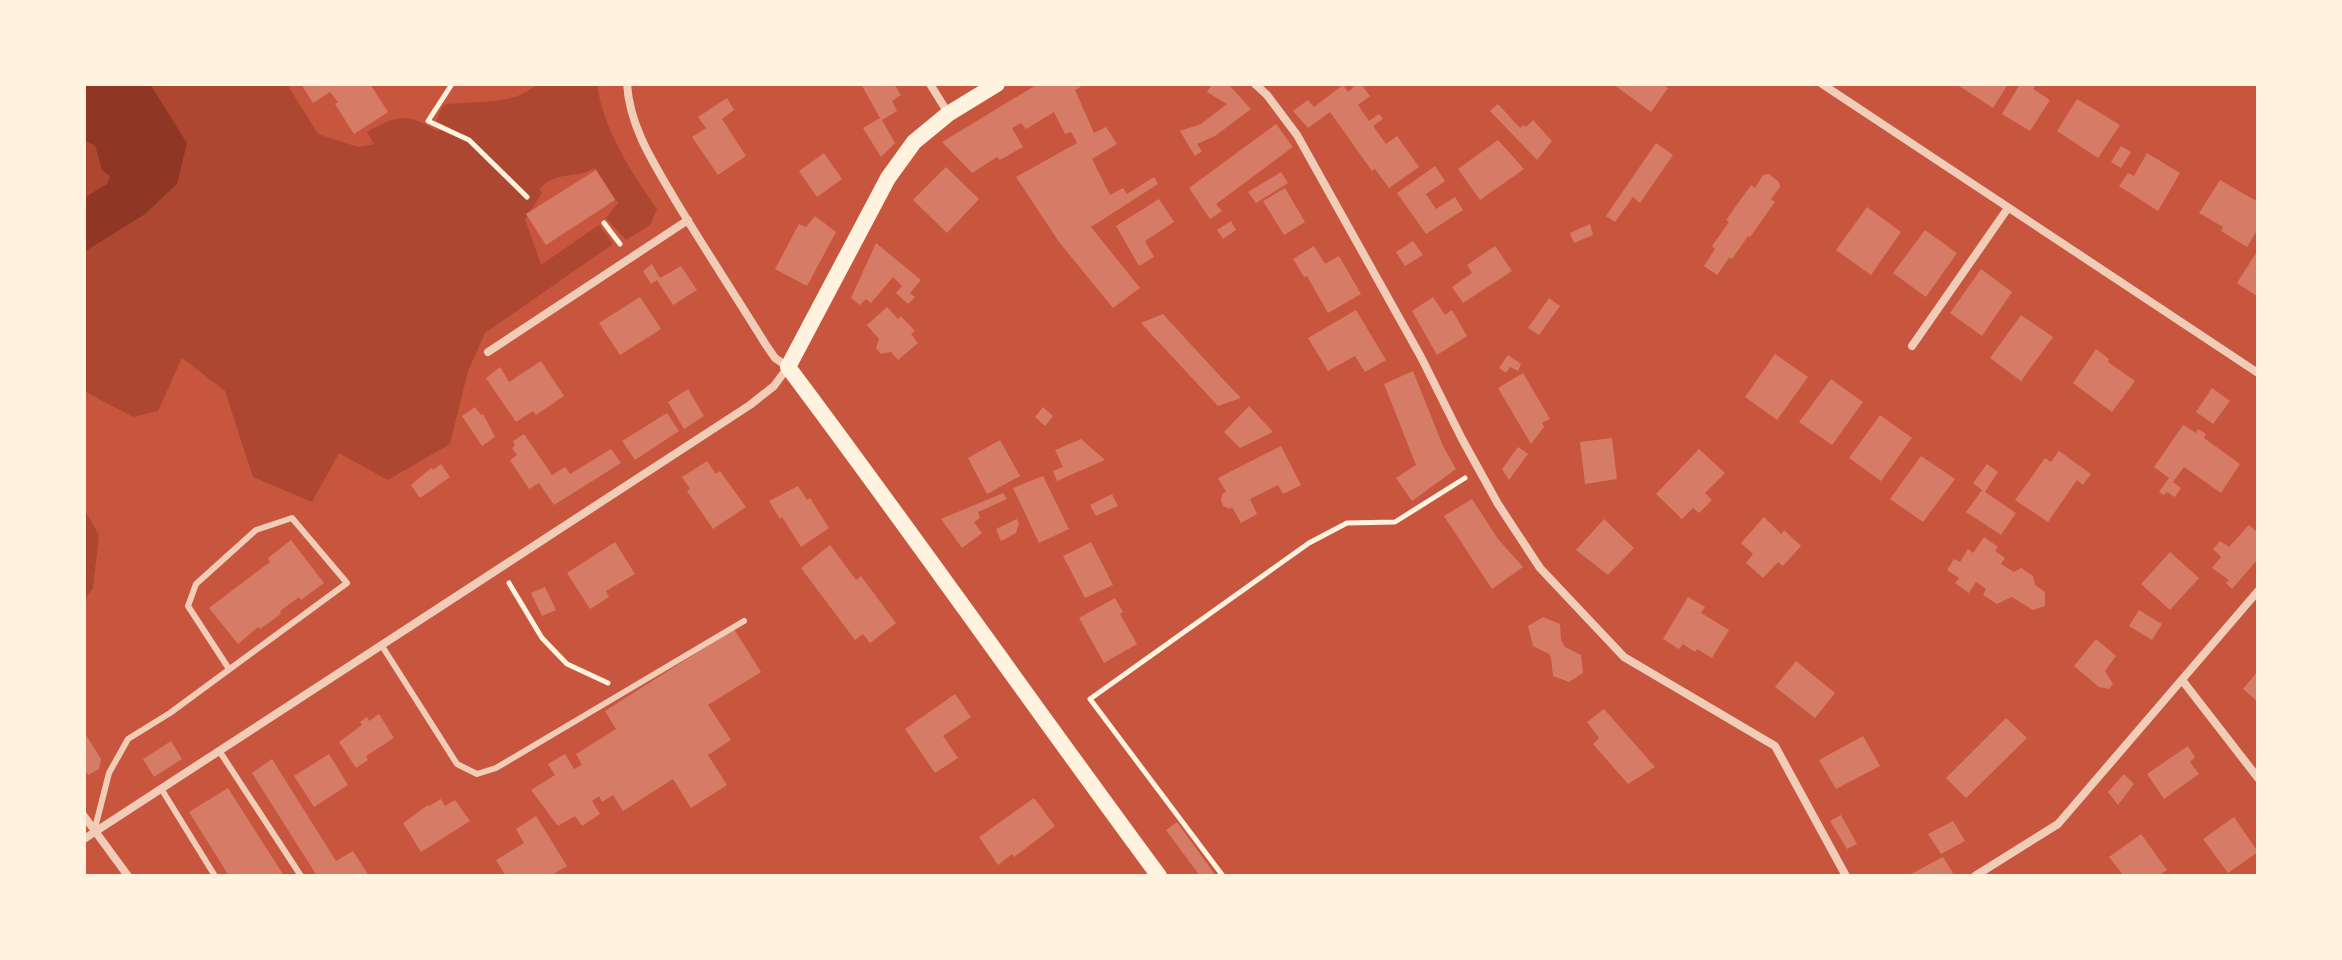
<svg xmlns="http://www.w3.org/2000/svg" width="2342" height="960" viewBox="0 0 2342 960" font-family="Spectral,serif">
  <style>
    .green { fill: #ae4732 }
    .water { fill: #8f3625 }
    .building { fill: #d67c66 }
    .lines { fill: none; stroke-linecap: round; stroke-linejoin: round }
    .path { stroke: #fff3e0; stroke-width: 5 }
    .service { stroke: #f1ccb7; stroke-width: 6 }
    .minor { stroke: #f1ccb7; stroke-width: 8 }
    .secondary { stroke: #fff3e0; stroke-width: 16 }
  </style>
  <rect width="100%" height="100%" fill="#c8553d"/>
  <path class="green" d="M84,84H287L318,134L358,147L374,144L367,132C398,115 406,112 437,131L450,128L436,121L443,106L447,104L495,101L516,97L540,84H597C603,129 631,172 657,209L650,225L626,240L606,218L618,203L595,168C574,180 560,169 539,189L542,193L525,219L541,265L599,225L613,244L485,333L468,371L450,444L388,480L339,453L312,502L253,477L225,391L182,358L158,411L133,417L84,391Z
    M84,509L99,535L93,588L84,601Z"/>
  <path class="water" d="M84,84H150L187,143L177,184L145,214L84,252V198L107,184L110,176L102,170L95,145L84,141Z"/>
  <path class="building" d="M301,84H370L388,112L354,134L335,104L338,102L330,92L313,103Z
    M861,84H894L901,95L892,101L897,111L882,120L895,143L881,157L863,128L880,118Z
    M1038,84H1085L1075,90L1094,133L1106,127L1117,144L1092,159L1110,195L1123,188L1127,194L1154,177L1158,184L1091,227L1140,288L1113,308L1059,242L1016,177L1077,143L1071,132L1065,134L1054,112L1026,129L1021,123L1012,128L1023,147L1000,160L997,157L972,173L942,142Z
    M1212,84H1228L1251,109L1215,136L1197,144L1202,151L1195,156L1180,131L1201,124L1227,104L1207,92Z
    M1357,84H1361L1370,96L1358,105L1369,121L1379,114L1383,119L1373,126L1386,144L1397,136L1419,167L1389,188L1375,169L1372,171L1330,112L1308,128L1293,111L1308,100L1314,107L1343,85L1348,92Z
    M1613,84H1662L1668,88L1651,112Z
    M1956,84H2008L1993,108Z
    M2020,84H2036L2033,89L2050,100L2030,131L2002,114Z
    M727,98L734,110L722,119L746,156L718,175L692,137L706,128L698,117Z
    M2077,99L2120,125L2098,158L2057,131Z
    M1498,104L1520,128L1523,125L1526,127L1533,120L1552,141L1537,160L1490,111Z
    M1276,124L1293,147L1216,204L1222,211L1210,219L1189,188Z
    M1498,140L1524,169L1480,200L1458,169Z
    M1656,143L1673,155L1640,203L1633,197L1615,222L1606,216Z
    M2121,146L2131,152L2121,168L2111,162Z
    M824,153L842,179L817,197L799,171Z
    M2147,153L2180,173L2158,211L2119,186L2128,173L2134,176Z
    M1435,166L1445,181L1426,194L1436,209L1455,197L1463,210L1426,234L1397,193Z
    M946,167L979,199L947,233L913,200Z
    M596,170L615,200L546,245L526,214Z
    M1281,172L1288,183L1256,203L1248,192Z
    M1769,174L1779,182L1780,187L1771,199L1775,202L1750,237L1748,236L1732,259L1729,258L1717,275L1704,266L1715,249L1712,246L1729,222L1726,220L1751,185L1755,188L1763,175Z
    M2220,180L2258,202V229L2247,247L2221,231L2223,227L2199,213Z
    M1285,188L1305,222L1284,235L1263,201Z
    M1159,199L1174,222L1145,241L1154,257L1139,266L1116,226Z
    M1867,207L1901,232L1871,275L1836,250Z
    M815,216L836,232L807,286L775,269L799,224L806,227Z
    M1231,221L1236,230L1223,239L1217,230Z
    M1590,224L1593,235L1574,243L1570,233Z
    M1925,230L1957,253L1926,297L1893,273Z
    M1413,241L1423,255L1405,266L1396,252Z
    M876,243L921,280L910,293L915,297L908,304L896,293L902,286L893,277L871,303L866,299L860,305L851,298Z
    M1314,246L1325,264L1339,256L1361,294L1328,313L1307,276L1304,277L1293,259Z
    M1495,246L1512,271L1463,303L1452,287L1472,273L1467,265Z
    M2258,250V297L2237,283Z
    M652,264L660,278L681,266L697,290L673,305L657,280L651,284L643,271Z
    M1981,269L2012,292L1982,336L1950,313Z
    M640,297L661,329L620,355L599,323Z
    M1433,297L1445,315L1452,310L1467,336L1437,355L1412,311Z
    M1549,298L1560,306L1539,335L1528,328Z
    M887,307L898,319L901,316L915,331L911,334L918,343L898,360L891,352L881,354L876,348L879,339L867,325Z
    M1356,310L1386,360L1365,372L1355,356L1328,371L1308,338Z
    M1163,314L1220,376L1241,398L1218,406L1141,323Z
    M2021,315L2053,337L2021,381L1990,358Z
    M2096,349L2109,359L2108,362L2135,381L2112,412L2073,383Z
    M1775,354L1808,377L1777,420L1745,397Z
    M1508,355L1521,364L1518,371L1510,367L1506,373L1499,368Z
    M541,361L564,396L536,415L533,411L516,422L486,378L500,367L509,382Z
    M1413,371L1443,446L1456,469L1412,501L1396,478L1416,465L1384,384Z
    M1523,373L1550,419L1542,423L1544,427L1531,444L1498,388Z
    M1831,379L1863,402L1832,445L1799,422Z
    M2212,388L2230,401L2213,424L2196,412Z
    M688,389L704,416L684,429L668,402Z
    M1249,406L1273,432L1240,448L1224,432Z
    M475,407L481,415L483,414L495,437L482,446L462,416Z
    M1043,407L1053,416L1045,426L1035,417Z
    M667,413L679,431L635,460L622,441Z
    M1880,415L1912,438L1881,481L1849,458Z
    M2183,425L2196,433L2198,429L2206,434L2204,438L2240,464L2221,493L2184,467L2173,482L2181,488L2175,497L2167,492L2164,495L2159,492L2169,478L2154,467Z
    M524,434L552,475L565,467L570,474L611,449L621,463L554,505L539,483L529,489L510,460L517,455L512,448L515,445L513,441Z
    M1612,438L1617,479L1585,484L1580,442Z
    M1081,439L1105,460L1057,481L1053,471L1063,467L1055,450Z
    M1000,440L1020,476L987,494L968,458Z
    M1281,446L1301,485L1283,494L1278,485L1250,499L1257,514L1241,523L1232,507L1230,509L1223,506L1221,500L1222,494L1226,492L1218,478Z
    M1518,447L1528,454L1509,480L1502,469Z
    M1699,449L1725,473L1705,493L1712,500L1699,513L1693,508L1682,519L1656,494Z
    M2059,451L2091,474L2083,485L2077,480L2048,522L2015,500L2045,458L2051,462Z
    M1921,456L1955,479L1923,522L1890,499Z
    M707,461L716,474L720,471L746,507L713,529L687,491L690,489L682,477Z
    M441,464L450,477L420,498L411,485L431,468L433,470Z
    M1987,464L1998,472L1985,492L2016,513L2001,535L1966,512L1982,490L1973,483Z
    M1043,476L1069,529L1039,543L1013,488Z
    M798,486L807,500L810,498L829,528L801,547L782,517L780,519L769,501Z
    M1003,493L1007,499L978,512L980,518L974,522L982,533L962,548L941,519Z
    M1112,494L1118,506L1096,516L1090,505Z
    M1472,499L1498,539L1523,567L1492,589L1444,516Z
    M1764,517L1781,534L1784,530L1801,546L1783,566L1778,562L1763,578L1746,563L1753,554L1741,543Z
    M1017,519L1019,523L1016,533L1001,541L996,529Z
    M1604,519L1634,548L1608,575L1576,550Z
    M2249,525L2258,533V559L2232,589L2226,583L2229,580L2212,568L2221,557L2213,549L2220,541L2229,547Z
    M1984,537L1998,547L1995,551L2005,558L2001,564L2014,572L2021,568L2033,576L2035,585L2045,592V606L2033,610L2012,597L1997,604L1983,595L1986,589L1976,582L1969,593L1955,583L1959,578L1947,570L1954,559L1960,562L1968,549L1973,553Z
    M291,540L324,583L301,600L299,597L280,611L281,614L260,629L258,627L238,644L209,608L270,562L268,558Z
    M615,542L635,574L606,591L609,597L590,609L567,573Z
    M1091,542L1113,585L1085,598L1063,556Z
    M830,545L856,580L861,576L896,623L870,643L863,634L855,640L801,568Z
    M2170,552L2199,578L2170,610L2141,584Z
    M545,587L556,610L542,616L531,593Z
    M1688,597L1705,607L1701,613L1729,630L1712,658L1697,649L1695,652L1683,644L1679,649L1663,639Z
    M1115,598L1123,612L1120,614L1137,644L1104,663L1079,618Z
    M2139,610L2162,624L2152,640L2129,626Z
    M1543,617L1560,624L1561,640L1565,647L1581,655L1583,673L1569,682L1553,676L1551,658L1549,654L1533,646L1528,626Z
    M734,629L761,672L708,705L731,740L708,755L727,785L691,808L673,779L623,811L613,795L602,802L599,796L592,801L600,814L582,826L575,816L558,826L531,790L555,775L548,764L565,754L574,769L582,765L576,754L616,729L605,711Z
    M2096,639L2116,656L2105,671L2113,684L2109,689L2099,687L2074,666Z
    M1796,661L1835,693L1815,718L1775,687Z
    M2258,671V702L2243,689Z
    M955,694L971,717L943,736L958,758L935,773L905,729Z
    M1604,709L1655,767L1628,784L1593,744L1599,738L1587,722Z
    M379,714L394,738L366,756L368,760L356,768L339,742L362,725L360,722L367,717L369,721Z
    M2006,718L2027,738L1966,798L1946,778Z
    M84,732L101,759L99,769L88,775L84,769Z
    M1863,736L1880,766L1836,789L1819,760Z
    M171,741L182,759L154,777L143,759Z
    M2188,746L2195,757L2190,762L2199,774L2164,799L2147,774Z
    M329,754L348,785L314,807L294,776Z
    M272,759L336,861L353,851L369,876H317L252,773Z
    M2124,774L2134,784L2118,805L2108,792Z
    M228,788L284,876H229L189,812Z
    M1034,798L1055,826L1014,857L1012,854L998,865L979,837Z
    M441,799L445,806L455,800L470,821L421,852L403,823L428,805L429,806Z
    M1841,815L1857,844L1847,849L1830,821Z
    M536,816L567,866L550,876H506L496,860L524,843L516,829Z
    M2234,817L2258,852L2228,873L2203,839Z
    M1953,821L1965,841L1941,854L1928,834Z
    M1177,822L1216,876H1200L1166,830Z
    M2141,834L2167,870L2158,876H2124L2109,857Z
    M1943,857L1953,873L1948,876H1907Z"/>
  <g class="lines">
    <path class="path" d="M452,84L428,121L469,140L527,197
      M604,223L620,244
      M509,583L542,638L567,664L608,683
      M1223,876L1090,699L1309,543L1347,523L1395,522L1465,478"/>
    <path class="service" d="M382,646L457,764L477,774L496,768L744,621
      M220,752L301,876
      M162,790L215,876
      M94,832L109,773L128,739L170,713L347,583L292,518L256,530L196,584L188,606L229,669"/>
    <path class="minor" d="M930,84L948,113
      M1255,84L1267,95L1297,135L1421,357L1462,439L1498,504L1540,568L1624,657L1775,746L1846,876
      M1822,84L2258,373
      M1912,346L2008,208
      M488,352L688,220
      M2182,680L2258,778
      M84,816L128,876
      M84,839L750,405L774,386L788,367L775,358L766,345C737,298 706,251 677,203C655,165 630,129 627,84
      M1975,876L2058,824L2258,591"/>
    <path class="secondary" d="M997,84L948,114L914,142L888,178L788,367C914,535 1034,707 1159,876"/>
  </g>
  <rect width="2342" height="960" fill="none" stroke="#fff3e0" stroke-width="172"/>
</svg>
